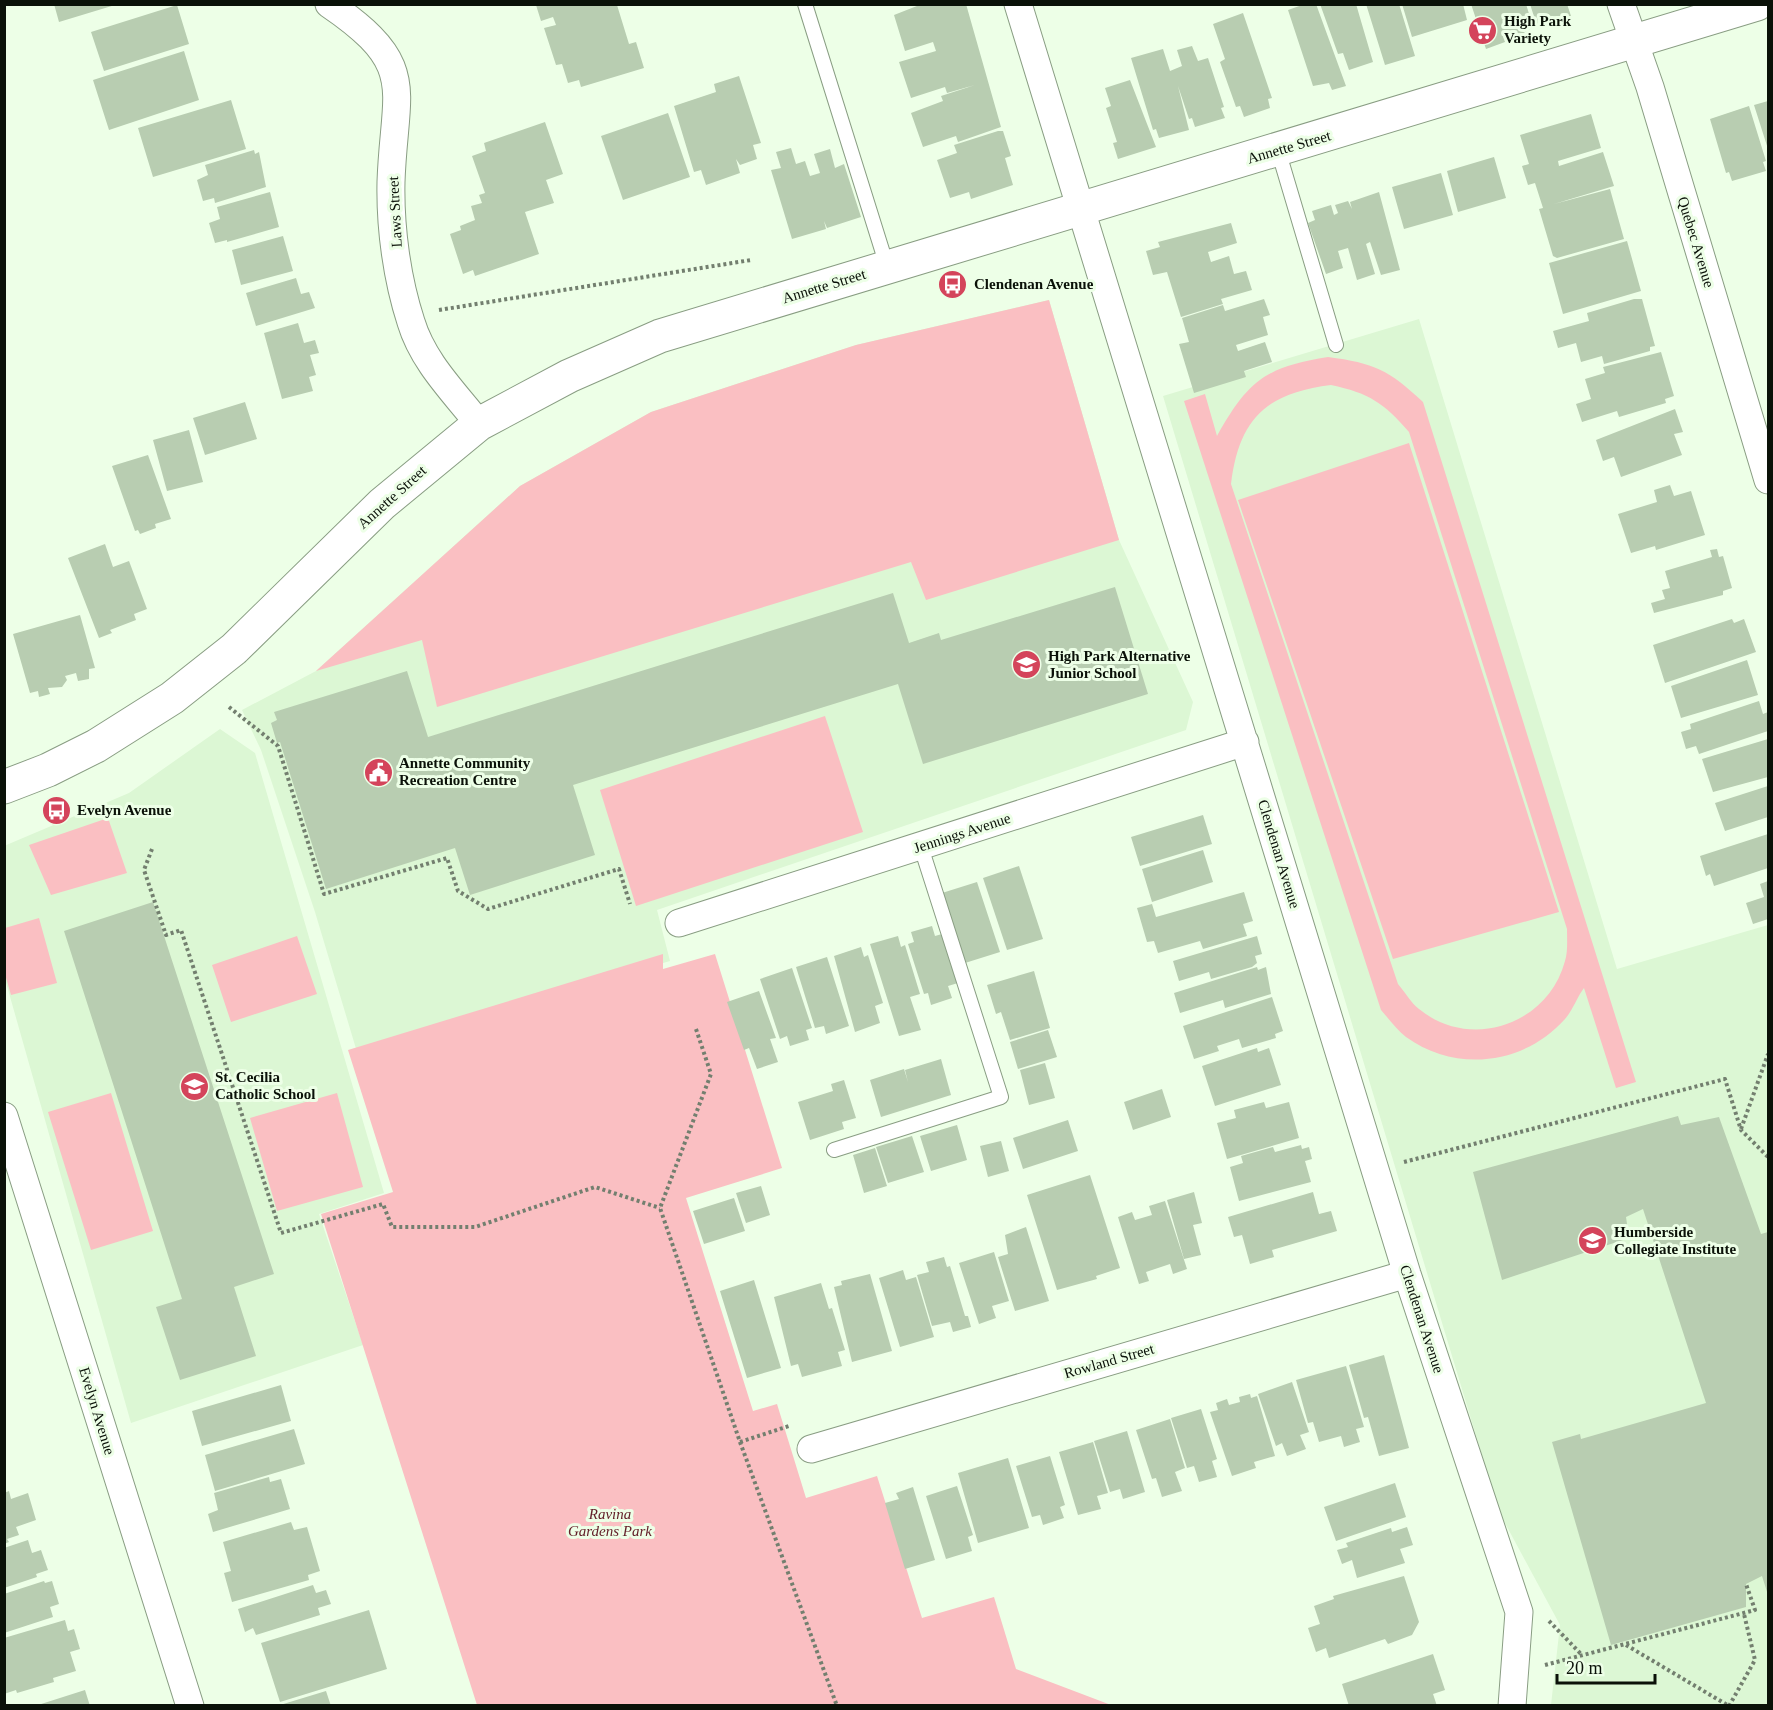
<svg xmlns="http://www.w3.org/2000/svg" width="1773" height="1710" viewBox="0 0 1773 1710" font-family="'Times New Roman',serif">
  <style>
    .built { fill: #dcf7d4 }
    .green { fill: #fabfc2; fill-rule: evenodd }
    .building { fill: #b8cdb1 }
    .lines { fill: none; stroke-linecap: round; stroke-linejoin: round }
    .service-casing { stroke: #899d83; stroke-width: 16 }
    .minor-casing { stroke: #899d83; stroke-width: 29 }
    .tertiary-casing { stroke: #899d83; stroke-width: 35 }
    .path { stroke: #737f6f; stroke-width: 4; stroke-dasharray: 3 3; stroke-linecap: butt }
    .service { stroke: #fff; stroke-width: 14 }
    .minor { stroke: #fff; stroke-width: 27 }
    .tertiary { stroke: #fff; stroke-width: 33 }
    .labels { text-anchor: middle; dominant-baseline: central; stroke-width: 6; stroke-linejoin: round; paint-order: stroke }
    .poi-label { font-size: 15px; font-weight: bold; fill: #0a1108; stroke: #edffe7; text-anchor: start }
    .street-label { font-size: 15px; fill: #0a1108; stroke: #edffe7 }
    .park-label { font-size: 15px; font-style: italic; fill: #64202a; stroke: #edffe7 }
  </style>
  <rect width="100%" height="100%" fill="#edffe7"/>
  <path class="built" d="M1049,300L1119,540L1193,702L1186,730L657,910L670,961L357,1052L315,912L261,750L242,710L316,671L520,486L651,412L856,345Z
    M1419,319L1617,969L1768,925V1705H1551L1560,1625L1499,1512L1163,396Z
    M220,729L255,753L384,1193L319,1214L363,1345L131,1423L5,979L4,846L129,793Z"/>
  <path class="green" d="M1049,300L1119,540L926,600L911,562L437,707L422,640L316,671L520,486L651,412L856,345Z
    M1328,357C1374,363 1389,370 1423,402L1636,1082L1616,1088L1584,988C1577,997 1573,1010 1565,1019C1524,1065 1456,1073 1406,1037C1397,1030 1389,1019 1381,1010L1184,401L1205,394L1217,436C1248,381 1265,367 1328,357ZM1331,385C1369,393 1384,403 1409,432L1567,929C1567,939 1568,952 1565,961C1548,1025 1470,1051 1419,1009C1411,1003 1405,992 1398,984L1231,484C1239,419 1266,393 1331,385Z
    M1409,443L1559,912L1393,959L1238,500Z
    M825,716L863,832L636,906L600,790Z
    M108,818L127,873L51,895L29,845Z
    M39,918L57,983L11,995L5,974V928Z
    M297,936L317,994L231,1022L212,965Z
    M663,954V969L715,954L782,1168L686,1198L753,1411L777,1404L806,1498L877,1476L922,1618L994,1597L1016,1669L1111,1705H477L321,1214L393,1192L348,1050Z
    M111,1093L153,1231L91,1250L48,1112Z
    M337,1093L363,1187L277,1211L250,1118Z"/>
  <path class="building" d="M54,4H115V5L59,22Z
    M922,4H966L1001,127L958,142L956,136L923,147L911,113L943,101L941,96L975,85L947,93L945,87L911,98L899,62L936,51L933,42L905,51L894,15Z
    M1305,4H1316L1346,86L1332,90L1329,83L1313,86L1288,10Z
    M1320,4H1356L1373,62L1349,70L1343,53L1338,54Z
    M1366,4H1399L1415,56L1385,65Z
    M1402,4H1463L1467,20L1412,37Z
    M1471,4H1526L1533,27L1522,34L1504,36L1505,42L1486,49Z
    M1530,4H1567L1571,16L1537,26Z
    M177,5L189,44L104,71L91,32Z
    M536,5H617L629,44L636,42L644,68L581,87L579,80L568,83L562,64L556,65L544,28L556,25L553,17L541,21Z
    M1243,13L1272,98L1268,99L1270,108L1244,117L1240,106L1236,107L1220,62L1225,59L1213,24Z
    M1192,46L1198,61L1208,58L1224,107L1221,108L1225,118L1195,127L1192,118L1189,119L1178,86L1189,130L1159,138L1156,129L1153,130L1131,58L1163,49L1170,71L1182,66L1177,50Z
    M184,51L199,100L109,130L93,80Z
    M739,76L761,143L753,145L757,159L740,165L736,159L740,173L706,185L701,170L694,172L674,106L716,92L714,84Z
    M1130,80L1156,147L1118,159L1113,143L1117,142L1106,108L1111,106L1105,88Z
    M231,100L246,149L153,177L138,128Z
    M1768,101V149L1754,105Z
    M1749,106L1766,161L1763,162L1766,171L1732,181L1729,172L1726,173L1710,119Z
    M668,113L690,177L623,200L601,136Z
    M1591,114L1601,148L1558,161L1559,166L1603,152L1614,186L1554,204L1610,189L1624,239L1557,258L1553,256L1539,209L1543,208L1535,183L1528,185L1522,166L1529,164L1520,135Z
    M545,122L563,174L546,180L554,203L525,212L539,254L475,276L473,270L463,274L450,234L461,230L460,226L475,220L471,206L482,203L479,195L485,193L472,156L486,151L484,143Z
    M998,131H1003L1011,156L1005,158L1013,185L971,199L969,192L950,198L937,160L957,153L954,145Z
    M791,148L796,164L805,161L810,176L820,173L814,154L830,149L835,168L844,164L861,217L827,228L824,221L826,229L792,239L771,170L781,168L776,152Z
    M254,150L255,154L259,152L266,187L215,203L214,198L203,201L197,180L208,175L205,165Z
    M1494,157L1506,198L1458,212L1447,171Z
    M1441,173L1453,215L1404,229L1392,187Z
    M270,192L279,227L227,242V240L215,243L209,223L220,219L217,207Z
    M1379,192L1400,270L1381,275L1370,242L1366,244L1375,274L1357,280L1348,248L1338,251L1343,268L1326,274L1308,223L1315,220L1312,211L1331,205L1334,215L1338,213L1335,205L1348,201L1352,209L1350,202Z
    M1231,223L1237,243L1208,252L1211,262L1229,256L1234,274L1246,271L1252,290L1221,299L1223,304L1181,317L1167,272L1153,275L1146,251L1160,247L1158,242Z
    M283,236L293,271L241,285L232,250Z
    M1627,241L1641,291L1563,314L1549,263Z
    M296,278L301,294L309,292L315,308L256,326L246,293Z
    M1264,299L1270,315L1263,317L1268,335L1236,345L1238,351L1265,342L1272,362L1244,371L1246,377L1194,393L1179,344L1189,342L1182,318L1223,305L1225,311Z
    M1634,299H1642L1655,346L1650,347V351L1604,364L1602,356L1581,362L1576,343L1558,348L1553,331L1589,321L1587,313Z
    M298,323L304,343L315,340L319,353L310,355L316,375L309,377L313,391L282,399L264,333Z
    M1661,352L1674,396L1665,399L1666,403L1619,417L1617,411L1582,422L1576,404L1591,399L1585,379L1605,373L1603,367Z
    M245,402L257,439L205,455L193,418Z
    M1675,409L1683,432L1674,434L1682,455L1621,477L1614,457L1603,461L1596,440Z
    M189,430L203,482L167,491L153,440Z
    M148,455L171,519L155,524L156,528L140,534L138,530L135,531L112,466Z
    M1670,485L1674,496L1691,491L1705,535L1656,550L1655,546L1631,553L1618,514L1657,502L1654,490Z
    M105,544L113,567L129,561L147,609L134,614L136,620L110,630L112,633L99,638L68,558Z
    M1717,549L1719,557L1723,556L1732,588L1723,591V595L1654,613L1651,603L1665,599L1662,590L1670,588L1665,571L1712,557L1710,550Z
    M1115,587L1148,694L923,764L898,684L573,785L595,855L470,895L455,848L326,889L280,742L277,743L271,723L277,720L274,712L407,671L428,737L893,593L909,643L939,633L941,640Z
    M80,615L95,668L89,669V679L78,681L76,673L65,676L67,680L62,687L48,688L50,694L39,697L38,691L30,693L13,634Z
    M1732,619L1734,623L1744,619L1756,652L1665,683L1653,645Z
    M1747,660L1758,695L1681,718L1671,686Z
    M1759,701L1763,714L1768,712V731L1699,754L1696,746L1686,749L1681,732L1691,729L1690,724Z
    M1768,739V777L1713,792L1702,759Z
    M1768,786V817L1725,831L1715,803Z
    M1203,815L1212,844L1140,866L1131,837Z
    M1768,834V868L1714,886L1710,874L1706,876L1700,856Z
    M1203,850L1213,882L1152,902L1142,869Z
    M1019,866L1043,939L1007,950L983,878Z
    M1768,881V919L1753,924L1746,903L1764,897L1760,884Z
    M977,882L1000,952L965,963L942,893Z
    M1244,892L1253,921L1243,924L1247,936L1203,949L1200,941L1158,953L1154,941L1147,942L1137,908L1152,904L1156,917Z
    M153,902L274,1274L234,1287L256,1356L180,1380L156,1307L182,1299L64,931Z
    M932,926L935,936L942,934L958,983L948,986L952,998L931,1005L928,993L924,994L908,944L914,942L911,932Z
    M898,936L901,947L905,945L920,994L910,997L921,1030L899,1036L870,944Z
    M1257,936L1262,954L1255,956L1257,963L1252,967L1211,979L1209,972L1179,981L1173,961Z
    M861,947L864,957L868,955L883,1003L875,1006L880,1023L855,1032L834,956Z
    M827,957L849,1026L826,1034L824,1026L815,1028L796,967Z
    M1257,967L1258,970L1266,967L1271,994L1225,1008L1223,1000L1180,1013L1174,993Z
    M792,968L812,1028L806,1030L809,1040L790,1046L787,1036L780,1039L760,979Z
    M1034,971L1050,1028L1010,1040L1001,1012L996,1014L987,985Z
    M759,991L776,1038L770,1039L778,1062L757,1069L749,1048L744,1050L727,1002Z
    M1272,997L1283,1031L1275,1034L1276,1038L1242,1048L1239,1039L1217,1046L1219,1051L1194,1059L1183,1026Z
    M1048,1030L1057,1057L1018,1069L1010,1042Z
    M1257,1048L1258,1052L1269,1048L1281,1085L1215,1106L1202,1066Z
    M941,1059L951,1095L881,1117L870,1080L904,1069L908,1082L905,1070Z
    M1045,1063L1055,1098L1029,1105L1020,1070Z
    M844,1080L856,1118L842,1122L844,1129L810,1140L798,1102L833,1091L831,1084Z
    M1162,1089L1171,1117L1133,1130L1124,1102Z
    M1264,1102L1266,1108L1289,1102L1299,1138L1227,1159L1217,1123L1236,1118L1234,1110Z
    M1678,1116L1681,1125L1719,1117L1761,1234L1768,1232V1595L1762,1576L1746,1584V1607L1611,1645L1552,1442L1580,1434L1581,1439L1706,1403L1643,1209L1626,1217L1629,1238L1502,1280L1473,1172Z
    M1068,1120L1078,1151L1023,1169L1013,1138Z
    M957,1125L967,1160L931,1171L920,1136Z
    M912,1136L924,1172L888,1183L876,1147Z
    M1001,1141L1009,1171L988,1177L980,1146Z
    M1301,1145L1302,1149L1309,1147L1312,1159L1305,1161L1311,1182L1239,1201L1230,1167L1243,1163L1241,1156L1273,1147L1275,1152Z
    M875,1148L887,1186L864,1193L853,1155Z
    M1090,1175L1120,1268L1096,1276L1097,1279L1057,1290L1027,1195Z
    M761,1186L770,1215L746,1223L736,1193Z
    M1194,1192L1202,1223L1193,1225L1201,1255L1184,1259L1167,1200Z
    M1313,1192L1319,1214L1331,1211L1337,1231L1272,1250L1274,1257L1250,1264L1242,1235L1234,1237L1228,1217Z
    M734,1198L745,1231L704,1244L693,1211Z
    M1165,1201L1187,1269L1173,1274L1170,1264L1146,1272L1149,1281L1139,1284L1118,1217L1132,1212L1135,1220L1152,1215L1149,1206Z
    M1026,1227L1049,1301L1015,1311L998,1257L1008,1254L1005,1235Z
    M994,1252L1009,1301L992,1306L996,1318L979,1324L959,1263Z
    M944,1257L947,1267L950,1266L965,1316H968L971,1327L953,1332L950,1322L932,1326L917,1275L929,1272L926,1262Z
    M903,1270L906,1280L916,1277L934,1337L900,1347L879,1278Z
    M870,1274L892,1351L852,1362L834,1287L842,1285L841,1281Z
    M754,1280L781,1368L747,1378L720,1291Z
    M821,1283L829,1309L832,1308L845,1350L838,1352L842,1366L802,1377L798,1364L791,1366L774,1297Z
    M1384,1355L1409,1448L1379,1456L1368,1417L1364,1418L1349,1365Z
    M1346,1366L1364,1427L1356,1429L1360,1442L1344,1447L1341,1436L1319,1442L1313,1422L1308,1423L1296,1380Z
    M1292,1382L1309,1432L1300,1435L1306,1449L1287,1456L1282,1443L1276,1446L1258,1394Z
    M281,1385L291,1421L202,1446L192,1411Z
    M1250,1394L1251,1398L1257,1396L1275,1456L1254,1462L1256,1468L1232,1476L1210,1412L1218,1410L1216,1403L1227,1399L1229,1405L1240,1402L1239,1397Z
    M1201,1409L1217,1459L1212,1461L1217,1477L1199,1482L1194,1466L1187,1468L1171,1418Z
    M1170,1419L1185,1468L1175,1472L1182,1491L1162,1497L1156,1478L1152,1479L1136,1430Z
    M294,1429L305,1464L215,1491L205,1455Z
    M1127,1431L1145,1492L1123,1499L1120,1489L1110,1492L1094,1441Z
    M1093,1442L1108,1493L1097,1496L1101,1509L1078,1515L1059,1452Z
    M1050,1456L1065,1505L1060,1507L1064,1518L1043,1525L1040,1515L1032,1517L1016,1466Z
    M1008,1458L1029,1528L978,1543L958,1473Z
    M269,1477L270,1482L281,1479L290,1509L213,1532L208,1514L218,1510L214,1493Z
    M1395,1483L1406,1517L1336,1541L1324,1507Z
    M957,1486L973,1535L968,1537L972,1551L946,1559L926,1496Z
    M913,1487L935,1560L905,1569L885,1503L899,1499L896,1493Z
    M9,1491L11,1499L28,1493L36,1520L16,1527L19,1535L7,1539L9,1542L4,1544V1493Z
    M291,1522L294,1530L307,1527L320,1571L308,1575L309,1580L232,1602L224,1573L231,1571L223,1542Z
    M1407,1527L1413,1545L1400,1549L1405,1563L1357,1578L1352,1560L1342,1564L1337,1550L1348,1547L1346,1543L1391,1528L1392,1532Z
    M28,1540L32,1553L41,1550L48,1570L36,1574L37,1577L4,1588V1548Z
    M1404,1576L1419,1622L1412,1635L1388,1644L1385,1639L1329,1658L1326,1648L1316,1652L1308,1628L1320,1624L1314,1606L1334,1599L1333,1596Z
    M44,1581L45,1583L52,1581L59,1604L50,1607L53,1617L4,1633V1594Z
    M313,1585L316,1593L326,1590L331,1604L318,1608L320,1615L256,1635L253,1628L245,1632L238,1609Z
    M369,1610L387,1669L280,1702L261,1643Z
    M65,1620L68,1631L74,1629L80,1649L70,1652L76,1671L53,1678L54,1682L17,1693L16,1690L4,1694V1638Z
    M1433,1654L1445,1690L1433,1694L1437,1706H1349L1342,1684Z
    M85,1690L90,1706H38V1705Z
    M326,1691L331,1706H280V1705Z"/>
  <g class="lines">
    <defs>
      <path id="service" d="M805,4L887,266
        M1278,150L1336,345
        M834,1150L1001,1097L921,847"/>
      <path id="minor" d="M329,4C420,66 394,88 391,182C390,228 397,279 411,322C423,362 454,392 479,424
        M1018,4L1407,1274L1519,1612L1512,1706
        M1621,4L1650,87L1768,480
        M679,923L1245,742
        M4,1116L190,1706
        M811,1449L1407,1274"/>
      <path id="tertiary" d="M4,787L48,770L96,746L172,698L234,649L382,504L479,424L569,376L660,336L1757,4"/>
    </defs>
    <use href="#service" class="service-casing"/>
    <use href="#minor" class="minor-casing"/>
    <use href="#tertiary" class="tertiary-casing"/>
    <path class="path" d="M439,310L751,260
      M229,707L278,746L324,894L447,858L458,891L488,909L619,869L630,904
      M152,849L144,870L166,935L181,930L281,1233L383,1204L392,1227H475L595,1187L660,1208
      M696,1029L711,1074L660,1208L740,1442L837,1706
      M1741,1129L1768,1054
      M1404,1162L1725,1079L1741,1130L1768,1157
      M740,1442L789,1426
      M1549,1621L1581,1654
      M1626,1645L1729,1706
      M1545,1665L1755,1610L1746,1584
      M1729,1706L1755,1660L1744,1614"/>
    <use href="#service" class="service"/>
    <use href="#minor" class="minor"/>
    <use href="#tertiary" class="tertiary"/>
  </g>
  <defs>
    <symbol id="supermarket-disc" viewBox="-11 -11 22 22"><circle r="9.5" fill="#d4445b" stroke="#edffe7"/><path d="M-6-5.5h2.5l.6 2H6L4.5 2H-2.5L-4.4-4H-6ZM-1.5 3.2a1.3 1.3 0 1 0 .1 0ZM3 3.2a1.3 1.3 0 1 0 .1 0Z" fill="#fff"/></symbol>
    <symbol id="bus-disc" viewBox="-11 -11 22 22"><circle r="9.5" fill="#d4445b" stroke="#edffe7"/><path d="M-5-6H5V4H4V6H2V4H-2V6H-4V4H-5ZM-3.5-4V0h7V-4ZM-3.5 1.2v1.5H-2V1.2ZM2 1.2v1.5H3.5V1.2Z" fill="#fff"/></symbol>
    <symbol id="school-disc" viewBox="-11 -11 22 22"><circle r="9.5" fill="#d4445b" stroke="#edffe7"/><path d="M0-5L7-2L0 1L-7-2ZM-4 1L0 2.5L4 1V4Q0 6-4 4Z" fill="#fff"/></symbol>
    <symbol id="civic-disc" viewBox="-11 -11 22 22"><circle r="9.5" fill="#d4445b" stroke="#edffe7"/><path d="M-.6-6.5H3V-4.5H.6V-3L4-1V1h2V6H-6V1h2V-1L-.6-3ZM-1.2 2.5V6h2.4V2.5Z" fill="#fff"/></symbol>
  </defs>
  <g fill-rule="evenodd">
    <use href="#supermarket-disc" x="1466" y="14" width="33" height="33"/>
    <use href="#bus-disc" x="936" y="268" width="33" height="33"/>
    <use href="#school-disc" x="1010" y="648" width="33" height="33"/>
    <use href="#civic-disc" x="362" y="756" width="33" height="33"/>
    <use href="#bus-disc" x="40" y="794" width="33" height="33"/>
    <use href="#school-disc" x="178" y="1070" width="33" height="33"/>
    <use href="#school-disc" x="1576" y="1224" width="33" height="33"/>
  </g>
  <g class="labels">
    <g class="poi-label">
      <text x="1504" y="21">High Park<tspan x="1504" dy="17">Variety</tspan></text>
      <text x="974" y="284">Clendenan Avenue</text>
      <text x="1048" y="656">High Park Alternative<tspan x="1048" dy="17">Junior School</tspan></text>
      <text x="399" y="763">Annette Community<tspan x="399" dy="17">Recreation Centre</tspan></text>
      <text x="77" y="810">Evelyn Avenue</text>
      <text x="215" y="1077">St. Cecilia<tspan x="215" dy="17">Catholic School</tspan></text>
      <text x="1614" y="1232">Humberside<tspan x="1614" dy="17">Collegiate Institute</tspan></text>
    </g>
    <g class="street-label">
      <text transform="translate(1289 147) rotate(-16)">Annette Street</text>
      <text transform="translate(395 212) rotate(-93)">Laws Street</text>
      <text transform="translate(1696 242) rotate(73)">Quebec Avenue</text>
      <text transform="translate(824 286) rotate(-17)">Annette Street</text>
      <text transform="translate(392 497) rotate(-42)">Annette Street</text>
      <text transform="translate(962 833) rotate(-18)">Jennings Avenue</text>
      <text transform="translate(1279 854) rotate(73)">Clendenan Avenue</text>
      <text transform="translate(1422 1319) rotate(72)">Clendenan Avenue</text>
      <text transform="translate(1109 1361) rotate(-16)">Rowland Street</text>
      <text transform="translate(97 1411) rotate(73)">Evelyn Avenue</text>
    </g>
    <g class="park-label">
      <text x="610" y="1514">Ravina<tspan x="610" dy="17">Gardens Park</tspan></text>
    </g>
  </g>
  <rect width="1773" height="1710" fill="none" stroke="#0a1108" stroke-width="12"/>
  <path d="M1557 1674v9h98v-9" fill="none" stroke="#0a1108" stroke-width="3"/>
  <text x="1566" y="1674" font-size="18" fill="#0a1108" stroke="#edffe7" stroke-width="4.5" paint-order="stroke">20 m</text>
</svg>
